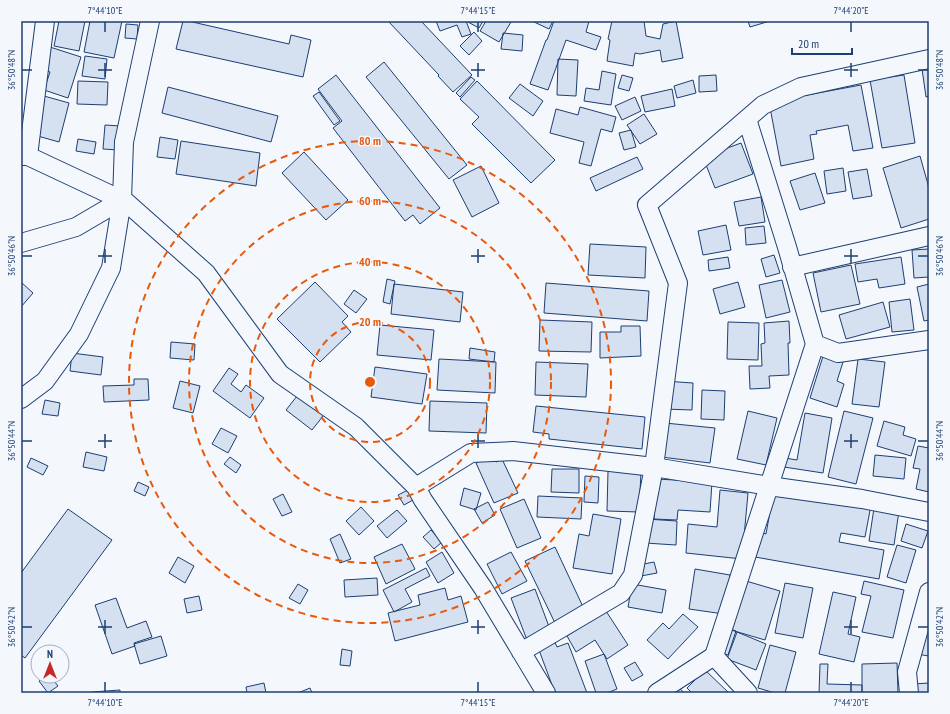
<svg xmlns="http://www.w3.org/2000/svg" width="950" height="714" viewBox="0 0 950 714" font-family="'PT Sans Narrow',sans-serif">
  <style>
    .building { fill: #d5e0f0; stroke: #1d3f73 }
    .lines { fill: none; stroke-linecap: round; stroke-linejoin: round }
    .street-casing { stroke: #1d3f73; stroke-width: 20 }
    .street { stroke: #f4f7fb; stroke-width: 18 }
    .ticks { fill: none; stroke: #1d3f73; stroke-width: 1.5 }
    .ring { fill: none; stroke: #e8590c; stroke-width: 2; stroke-dasharray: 7 5 }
    .centre { fill: #e8590c; stroke: #f4f7fb; stroke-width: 2 }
    .ring-label { font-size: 12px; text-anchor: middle; font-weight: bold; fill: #e8590c; stroke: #f4f7fb; stroke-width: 3; stroke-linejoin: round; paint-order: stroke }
    .neatline { fill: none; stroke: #1d3f73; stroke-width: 1.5 }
    .ticks-label { font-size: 10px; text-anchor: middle; fill: #1d3f73 }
  </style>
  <rect width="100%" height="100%" fill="#f4f7fb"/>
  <path class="building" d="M59,21H85L79,51L54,46Z
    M90,21H122L114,58L84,52Z
    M183,21H188L289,44L291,35L311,40L303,77L176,49Z
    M388,21H421L472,75L453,92L438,76L439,75Z
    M436,21H466L471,34L462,37L457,25L440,31Z
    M466,21H483L479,28Z
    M486,21H510L511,22L499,42L480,31Z
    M532,21H553L549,29Z
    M554,21H589L586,32L601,37L596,50L566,40L548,90L530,84L546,40H547Z
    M612,21H644L646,36L660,39L663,24L676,21L683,58L662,62L660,50L640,54L635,53L633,66L607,61L610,40L608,39Z
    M748,21H770L750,27Z
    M126,24L138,25L137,39L125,38Z
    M474,32L482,41L469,55L460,46Z
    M503,33L523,35L522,51L501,49Z
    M50,47L81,57L68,98L44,90L50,72L43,69Z
    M85,56L107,59L105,79L82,76Z
    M558,59L578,60L576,96L557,95Z
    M929,61V96L926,97L921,62Z
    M384,62L467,165L449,179L366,77Z
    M602,71L616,74L611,105L584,101L586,88L599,90Z
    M336,75L440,208L420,224L413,215L405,221L333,128L342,121L318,89Z
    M622,75L633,78L629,91L618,88Z
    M716,75L717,91L699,92V76Z
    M904,75L915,143L882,148L870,80Z
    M471,77L475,80L460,97L456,93Z
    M693,80L696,93L677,98L674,86Z
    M78,81L108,82L107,105L77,104Z
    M477,81L555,160L531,183L472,124L479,117L460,99Z
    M520,84L543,101L533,116L509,98Z
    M861,85L873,148L853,151L848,125L816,131L817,134L810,135L814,159L781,166L769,102Z
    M168,87L278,116L271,142L162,113Z
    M672,89L675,106L645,112L641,96Z
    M319,92L340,121L334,125L313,96Z
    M37,94L69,103L59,142L27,133Z
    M635,97L641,111L622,120L615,106Z
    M580,107L616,117L612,132L601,129L591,166L579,163L584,142L550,133L556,109L578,115Z
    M644,114L657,134L640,144L627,125Z
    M105,125L120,126L118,150L103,149Z
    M631,130L636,147L624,150L619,133Z
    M160,137L178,140L175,159L157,157Z
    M78,139L96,142L94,154L76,151Z
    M181,141L260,153L256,186L176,174Z
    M741,143L753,174L715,188L703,157Z
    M304,152L348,200L326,220L282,173Z
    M920,156L929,188V219L901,228L883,168Z
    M637,157L643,169L596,191L590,178Z
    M481,166L499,203L472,217L453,180Z
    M843,168L846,191L827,194L824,171Z
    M867,169L872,196L853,199L848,172Z
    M815,173L825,203L800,210L790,181Z
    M761,197L765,222L739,226L734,202Z
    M726,225L731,250L703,255L698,231Z
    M764,226L766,243L746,245L745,228Z
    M590,244L646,247L645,278L588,275Z
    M929,249V277L914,278L912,250Z
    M774,255L780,273L766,277L761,259Z
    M728,257L730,268L709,271L708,260Z
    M901,257L905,284L879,288L877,279L858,282L855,264Z
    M851,265L860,304L821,312L813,273Z
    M387,279L395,281L390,304L383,302Z
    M782,280L790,312L766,318L759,285Z
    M21,282L33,293L21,307Z
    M315,282L348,316L342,322L351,332L320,362L277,319Z
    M738,282L745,307L720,314L713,289Z
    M546,283L649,291L647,321L544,313Z
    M394,284L463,292L460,322L391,314Z
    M929,284V320L924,321L917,287Z
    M354,290L367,299L356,313L344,304Z
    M910,299L914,330L892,332L889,302Z
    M883,302L890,327L846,339L839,315Z
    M540,320L592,322L591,352L539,351Z
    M789,321L790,343H788L789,375L769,376L770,388L750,389L749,366H762L761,344L765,343L764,323Z
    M728,322L759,323L758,360L727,359Z
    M380,325L434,330L431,360L377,355Z
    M621,326H640L641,356L600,358V332H621Z
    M171,342L195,344L194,360L170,358Z
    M470,348L495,352L494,362L469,359Z
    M72,353L103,357L101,375L70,371Z
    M824,353L844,359L837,381L844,384L837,407L810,398Z
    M439,359L496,362L495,393L437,390Z
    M858,359L885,362L879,407L852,404Z
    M536,362L588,364L586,397L535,395Z
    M375,367L427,374L422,404L371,397Z
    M229,368L238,374L231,384L241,392L246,385L264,398L250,418L213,391Z
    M134,379H148L149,400L104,402L103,386L134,385Z
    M180,381L200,386L193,413L173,408Z
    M664,381L693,383L692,410L663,409Z
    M702,390L725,391L724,420L701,419Z
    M301,391L327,411L312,430L286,410Z
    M45,400L60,403L58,416L42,414Z
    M430,401L487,403L486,433L429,431Z
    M536,406L645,417L642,449L549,439V434L533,432Z
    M748,411L777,418L766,465L737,459Z
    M844,411L873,418L856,484L828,477Z
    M805,413L832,418L823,473L784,467L785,458L797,460Z
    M884,421L905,427L903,435L916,439L911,456L877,446Z
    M665,423L715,428L710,463L661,457Z
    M221,428L237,436L228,453L212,444Z
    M918,446L929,448V492L916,489L920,469L913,468Z
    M86,452L107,457L104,471L83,467Z
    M493,455L496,462L502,459L518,493L494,503L476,463Z
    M875,455L906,458L904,479L873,476Z
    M230,457L241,465L236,473L224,464Z
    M31,458L48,466L43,475L27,467Z
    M552,469H579V493L551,492Z
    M608,471L641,472L639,512L607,511Z
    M585,476L599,477L598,503L584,502Z
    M656,479L712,482L710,512L678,510L677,520L654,519Z
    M138,482L149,487L145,496L134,491Z
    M464,488L481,493L476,510L460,505Z
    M774,489L871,505L865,537L841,533L839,542L884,550L879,579L755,557L760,532L766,534Z
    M408,490L413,500L404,505L398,495Z
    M720,490L748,493L742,559L686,553L688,524L717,527Z
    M283,494L292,512L282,516L273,499Z
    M538,496L582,498L581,519L537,517Z
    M524,499L541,538L517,548L500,509Z
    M488,502L495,515L482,523L474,509Z
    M361,507L374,521L359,535L346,521Z
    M874,508L899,511L894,545L869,541Z
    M68,509L112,540L25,658L21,655V573Z
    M397,510L407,521L387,538L377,526Z
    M593,514L621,519L612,574L573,568L579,534L589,536Z
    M646,519L677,521L676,545L645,543Z
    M906,524L928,531L922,548L901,541Z
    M431,530L442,542L434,549L423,537Z
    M340,534L351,559L340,563L330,539Z
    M402,544L415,569L386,584L374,557Z
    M897,545L916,550L906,583L887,577Z
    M555,547L584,609L555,623L525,561Z
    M442,552L454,573L438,583L426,562Z
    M511,552L527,581L502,594L487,564Z
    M178,557L194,566L185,583L169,573Z
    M654,562L657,573L641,576L639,565Z
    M426,568L430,576L405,589L412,602L394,612L383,590Z
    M695,569L730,575L724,614L689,609Z
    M377,578L378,595L345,597L344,580Z
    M746,581L780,591L765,640L731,630Z
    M864,581L904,590L893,638L862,632L871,596L861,594Z
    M785,583L813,588L803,638L775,633Z
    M298,584L308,590L300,604L289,598Z
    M632,584L666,590L662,613L628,607Z
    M445,588L448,600L461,596L468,622L395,641L388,613L420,605L418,595Z
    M535,589L551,632L527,640L511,598Z
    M833,592L856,597L848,634L860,637L854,662L819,654Z
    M199,596L202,610L187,613L184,599Z
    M116,598L127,628L146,621L152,637L134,643L135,646L112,654L95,605Z
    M929,609V656L916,654Z
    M606,611L628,645L607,659L595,640L576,652L567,636Z
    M683,614L698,627L668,659L647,640L663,623L669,629Z
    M728,628L736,631L728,655L721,653Z
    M737,632L766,644L756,670L727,659Z
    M161,636L167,656L140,664L134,644Z
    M552,636L557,647L568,643L587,693H555L536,642Z
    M770,645L796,652L785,693H775L758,688Z
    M342,649L352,651L350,666L340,665Z
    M604,654L617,689L607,693H596L585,661Z
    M635,662L643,675L632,681L624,668Z
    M897,663L898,693H862V664Z
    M820,664H828L827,684L862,685V693H819Z
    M705,670L729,693H692L687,688Z
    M45,676H50L58,686L48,693L39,681Z
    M264,683L266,693H247L246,687Z
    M675,683L684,693H664Z
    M929,683V693H914L913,684Z
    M310,688L312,693H298Z
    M120,690V693H92V692Z"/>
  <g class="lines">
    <defs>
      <path id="street" d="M21,156H28L126,202L206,273L280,374L356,427L416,487L423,500L483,588L546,693
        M28,156L45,21
        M21,243L76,227L122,200
        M792,267L929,236
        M815,344L838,353L929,340
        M21,399L45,381L79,334L111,268L122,200L124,142L150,21
        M416,487L471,453L513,451L654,467L769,486L862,499L929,512
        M521,652L621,593L633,575L654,467L678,283L647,205L763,105L801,87L929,59
        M714,656L748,693
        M657,693L714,656L815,344L787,247L747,119
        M909,693L907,672L929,592"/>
    </defs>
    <use href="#street" class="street-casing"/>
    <use href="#street" class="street"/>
  </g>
  <path class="ticks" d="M105,22V32M478,22V32M851,22V32M105,63V77M478,63V77M851,63V77M22,70H32M98,70H112M471,70H485M844,70H858M918,70H928M105,249V263M478,249V263M851,249V263M22,256H32M98,256H112M471,256H485M844,256H858M918,256H928M105,434V448M478,434V448M851,434V448M22,441H32M98,441H112M471,441H485M844,441H858M918,441H928M105,620V634M478,620V634M851,620V634M22,627H32M98,627H112M471,627H485M844,627H858M918,627H928M105,682V692M478,682V692M851,682V692"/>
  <g class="ring">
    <circle cx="370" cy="382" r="60"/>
    <circle cx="370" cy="382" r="120"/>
    <circle cx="370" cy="382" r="181"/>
    <circle cx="370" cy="382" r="241"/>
  </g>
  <circle cx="370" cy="382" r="6" class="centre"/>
  <g class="ring-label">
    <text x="370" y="145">80 m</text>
    <text x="370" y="205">60 m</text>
    <text x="370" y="266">40 m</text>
    <text x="370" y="326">20 m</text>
  </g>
  <rect width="950" height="714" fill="none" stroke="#f4f7fb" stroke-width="44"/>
  <g transform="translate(50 664)"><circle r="19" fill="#f4f7fb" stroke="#9eadc5"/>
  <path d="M0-3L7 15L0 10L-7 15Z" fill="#c62828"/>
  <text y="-6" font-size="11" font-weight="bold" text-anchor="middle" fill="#1d3f73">N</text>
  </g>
  <path d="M792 48v6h60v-6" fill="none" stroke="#1d3f73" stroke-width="2"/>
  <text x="798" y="48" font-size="12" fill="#1d3f73" stroke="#f4f7fb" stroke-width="3" paint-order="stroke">20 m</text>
  <rect x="22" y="22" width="906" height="670" class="neatline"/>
  <g class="ticks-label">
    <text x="105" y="14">7°44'10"E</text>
    <text x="478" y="14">7°44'15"E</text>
    <text x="851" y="14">7°44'20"E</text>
    <text transform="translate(11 70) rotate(-90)" y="4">36°50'48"N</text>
    <text transform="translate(939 70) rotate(-90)" y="4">36°50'48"N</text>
    <text transform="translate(11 256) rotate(-90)" y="4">36°50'46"N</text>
    <text transform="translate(939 256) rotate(-90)" y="4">36°50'46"N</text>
    <text transform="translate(11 441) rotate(-90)" y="4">36°50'44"N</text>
    <text transform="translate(939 441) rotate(-90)" y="4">36°50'44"N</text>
    <text transform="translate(11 627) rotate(-90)" y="4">36°50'42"N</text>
    <text transform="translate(939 627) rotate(-90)" y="4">36°50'42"N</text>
    <text x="105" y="706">7°44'10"E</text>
    <text x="478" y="706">7°44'15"E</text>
    <text x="851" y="706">7°44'20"E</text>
  </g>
</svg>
